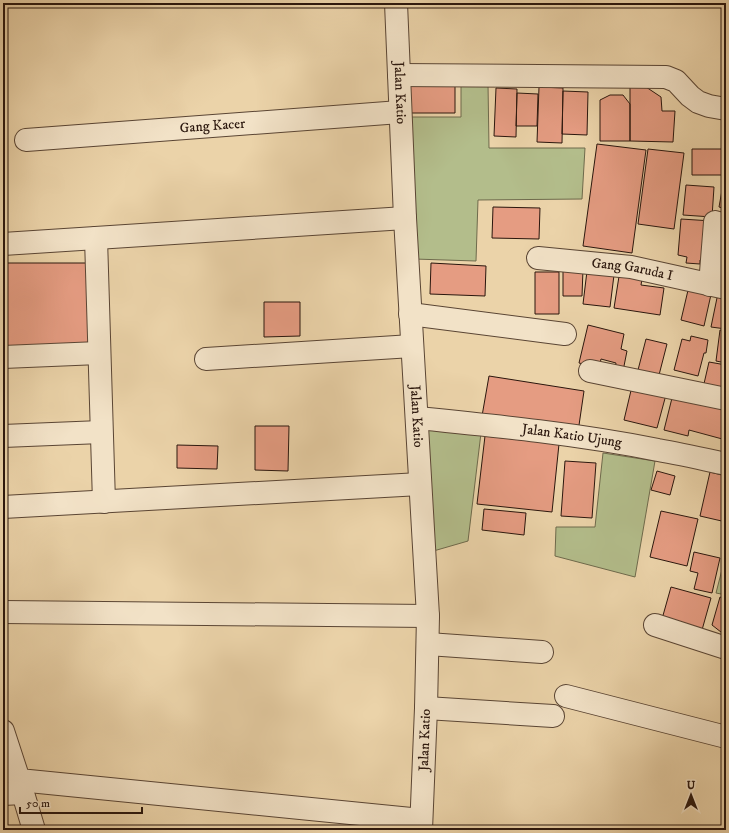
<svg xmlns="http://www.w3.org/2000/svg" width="729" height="833" viewBox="0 0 729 833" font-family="'IM FELL DW Pica',serif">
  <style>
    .green { fill: #b3bd8b; stroke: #6e6a4c }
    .building { fill: #e59c82; stroke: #2a160d }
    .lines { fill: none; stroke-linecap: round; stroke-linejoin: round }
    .minor-casing { stroke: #5a4534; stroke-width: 24 }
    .minor { stroke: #f2e2c7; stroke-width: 22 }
    .labels { text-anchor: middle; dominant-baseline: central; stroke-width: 3; stroke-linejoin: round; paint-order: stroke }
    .street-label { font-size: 14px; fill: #2a160d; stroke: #f2e2c7 }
  </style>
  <rect width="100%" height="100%" fill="#ebd3a9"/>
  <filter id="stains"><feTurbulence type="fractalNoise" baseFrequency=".005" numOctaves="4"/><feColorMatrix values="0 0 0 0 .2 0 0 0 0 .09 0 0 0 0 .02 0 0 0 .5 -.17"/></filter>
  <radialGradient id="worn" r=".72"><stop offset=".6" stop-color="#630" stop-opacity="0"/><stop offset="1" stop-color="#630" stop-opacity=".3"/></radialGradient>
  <path class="green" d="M461,84H488L489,148H585L582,199L478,200L476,261L414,259L409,117H461Z
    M431,428L481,433L468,541L430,552L424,430Z
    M603,453L655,461L635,577L555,556L556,527H595Z
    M726,554V595L716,593Z"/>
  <path class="building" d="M409,82H455V113H409Z
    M539,87L563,88L562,143L537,142Z
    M630,87H646L661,97L662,111H675L673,142L630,141Z
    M496,88L517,89L516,137L494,136Z
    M563,91L588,92L587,135L562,134Z
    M517,93L538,94L537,126H516Z
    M610,95H623L630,104V141H600V100Z
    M597,144L646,150L632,253L583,246Z
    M648,149L684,153L674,229L638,224Z
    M692,149H726V175H692Z
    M724,179H726V209L719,207Z
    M686,185L714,187L712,217L683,215Z
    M493,207L540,208L539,239L492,238Z
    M681,219L712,221L706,260H700V264L686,263L687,257L678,255Z
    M716,232L726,234V272L713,271Z
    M3,263H92V350L3,351Z
    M431,263L486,266L485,296L430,294Z
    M563,269H583L582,296H563Z
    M620,270L643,273L641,285L664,288L660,315L614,308Z
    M587,271L614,275L610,307L583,304Z
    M535,272H559V314H535Z
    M689,286L712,290L704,326L681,320Z
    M718,293L726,294V329L711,327Z
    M264,302H300V336L264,337Z
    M588,325L624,334L621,349L627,351L623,371L615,369L616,363L601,359L599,368L579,363Z
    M720,330L726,331V363L716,361Z
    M691,336L708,340L706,353H704L698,376L674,370L682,339L690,341Z
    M646,339L667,344L659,375L638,370Z
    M709,362L726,365V392L703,388Z
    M489,376L584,391L578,432L482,416Z
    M633,382L667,391L657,428L624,420Z
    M674,390L726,403V440L689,430L688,436L664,430Z
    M255,426H289L288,471L255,470Z
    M485,436L559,444L552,512L477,504Z
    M177,445L218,446L217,469L177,468Z
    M565,461L596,463L592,518L561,516Z
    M657,471L675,476L670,495L651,490Z
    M710,472L726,476V522L700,516Z
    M484,509L526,513L524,535L482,530Z
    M661,511L698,519L687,566L650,557Z
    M694,552L720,558L712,593L694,589L698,573L690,571Z
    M671,587L711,598L702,630L662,619Z
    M720,597L726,599V636L712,625Z"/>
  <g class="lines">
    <defs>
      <g id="minor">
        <path id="s1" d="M396,3L405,218L428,616L426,708L421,830"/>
        <path d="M399,75L666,77L676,81L690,96L698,102L709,106L726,109"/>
        <path id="s2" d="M26,140L400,112"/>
        <path d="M96,238L104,502"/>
        <path d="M3,244L405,218"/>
        <path id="s3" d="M538,258L631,267L726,288"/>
        <path d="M710,285L715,222L726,225"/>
        <path d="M410,314L565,334"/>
        <path d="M3,357L99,353"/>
        <path d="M206,359L412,346"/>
        <path d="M590,371L726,399"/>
        <path id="s4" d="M417,418C497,426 578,434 658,450C681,454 703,459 726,464"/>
        <path d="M3,436L101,432"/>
        <path d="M3,507L420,484"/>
        <path d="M3,612L428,616"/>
        <path d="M655,625L726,648"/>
        <path d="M428,644L542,652"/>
        <path d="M566,696L726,737"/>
        <path d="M426,708L553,716"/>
        <path d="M3,731L19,780L421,820"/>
        <path d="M19,780L34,830"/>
        <path d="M3,794L23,793"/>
      </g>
    </defs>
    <use href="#minor" class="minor-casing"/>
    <use href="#minor" class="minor"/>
  </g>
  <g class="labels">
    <g class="street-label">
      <text stroke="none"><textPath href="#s1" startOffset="90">Jalan Katio</textPath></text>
      <text stroke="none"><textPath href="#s2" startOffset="187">Gang Kacer</textPath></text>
      <text stroke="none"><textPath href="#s3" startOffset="95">Gang Garuda I</textPath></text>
      <text stroke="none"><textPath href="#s1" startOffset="414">Jalan Katio</textPath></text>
      <text stroke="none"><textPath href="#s4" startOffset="156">Jalan Katio Ujung</textPath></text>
      <text transform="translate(425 740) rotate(-88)">Jalan Katio</text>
    </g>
  </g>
  <rect width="729" height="833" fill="none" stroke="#ebd3a9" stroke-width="16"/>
  <rect x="4" y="4" width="721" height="825" fill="none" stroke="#2a160d" stroke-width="2"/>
  <rect x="8" y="8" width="713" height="817" fill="none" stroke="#2a160d"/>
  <g transform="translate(691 795)" stroke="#f2e2c7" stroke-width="3" paint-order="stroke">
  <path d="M0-3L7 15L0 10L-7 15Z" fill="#2a160d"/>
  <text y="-6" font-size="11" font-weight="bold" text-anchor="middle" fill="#2a160d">U</text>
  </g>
  <path d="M20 807v6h122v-6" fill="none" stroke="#2a160d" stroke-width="2"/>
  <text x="26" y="807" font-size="12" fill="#2a160d" stroke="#f2e2c7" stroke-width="3" paint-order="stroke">50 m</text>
  <rect width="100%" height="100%" filter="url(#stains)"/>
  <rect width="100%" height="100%" fill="url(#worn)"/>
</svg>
